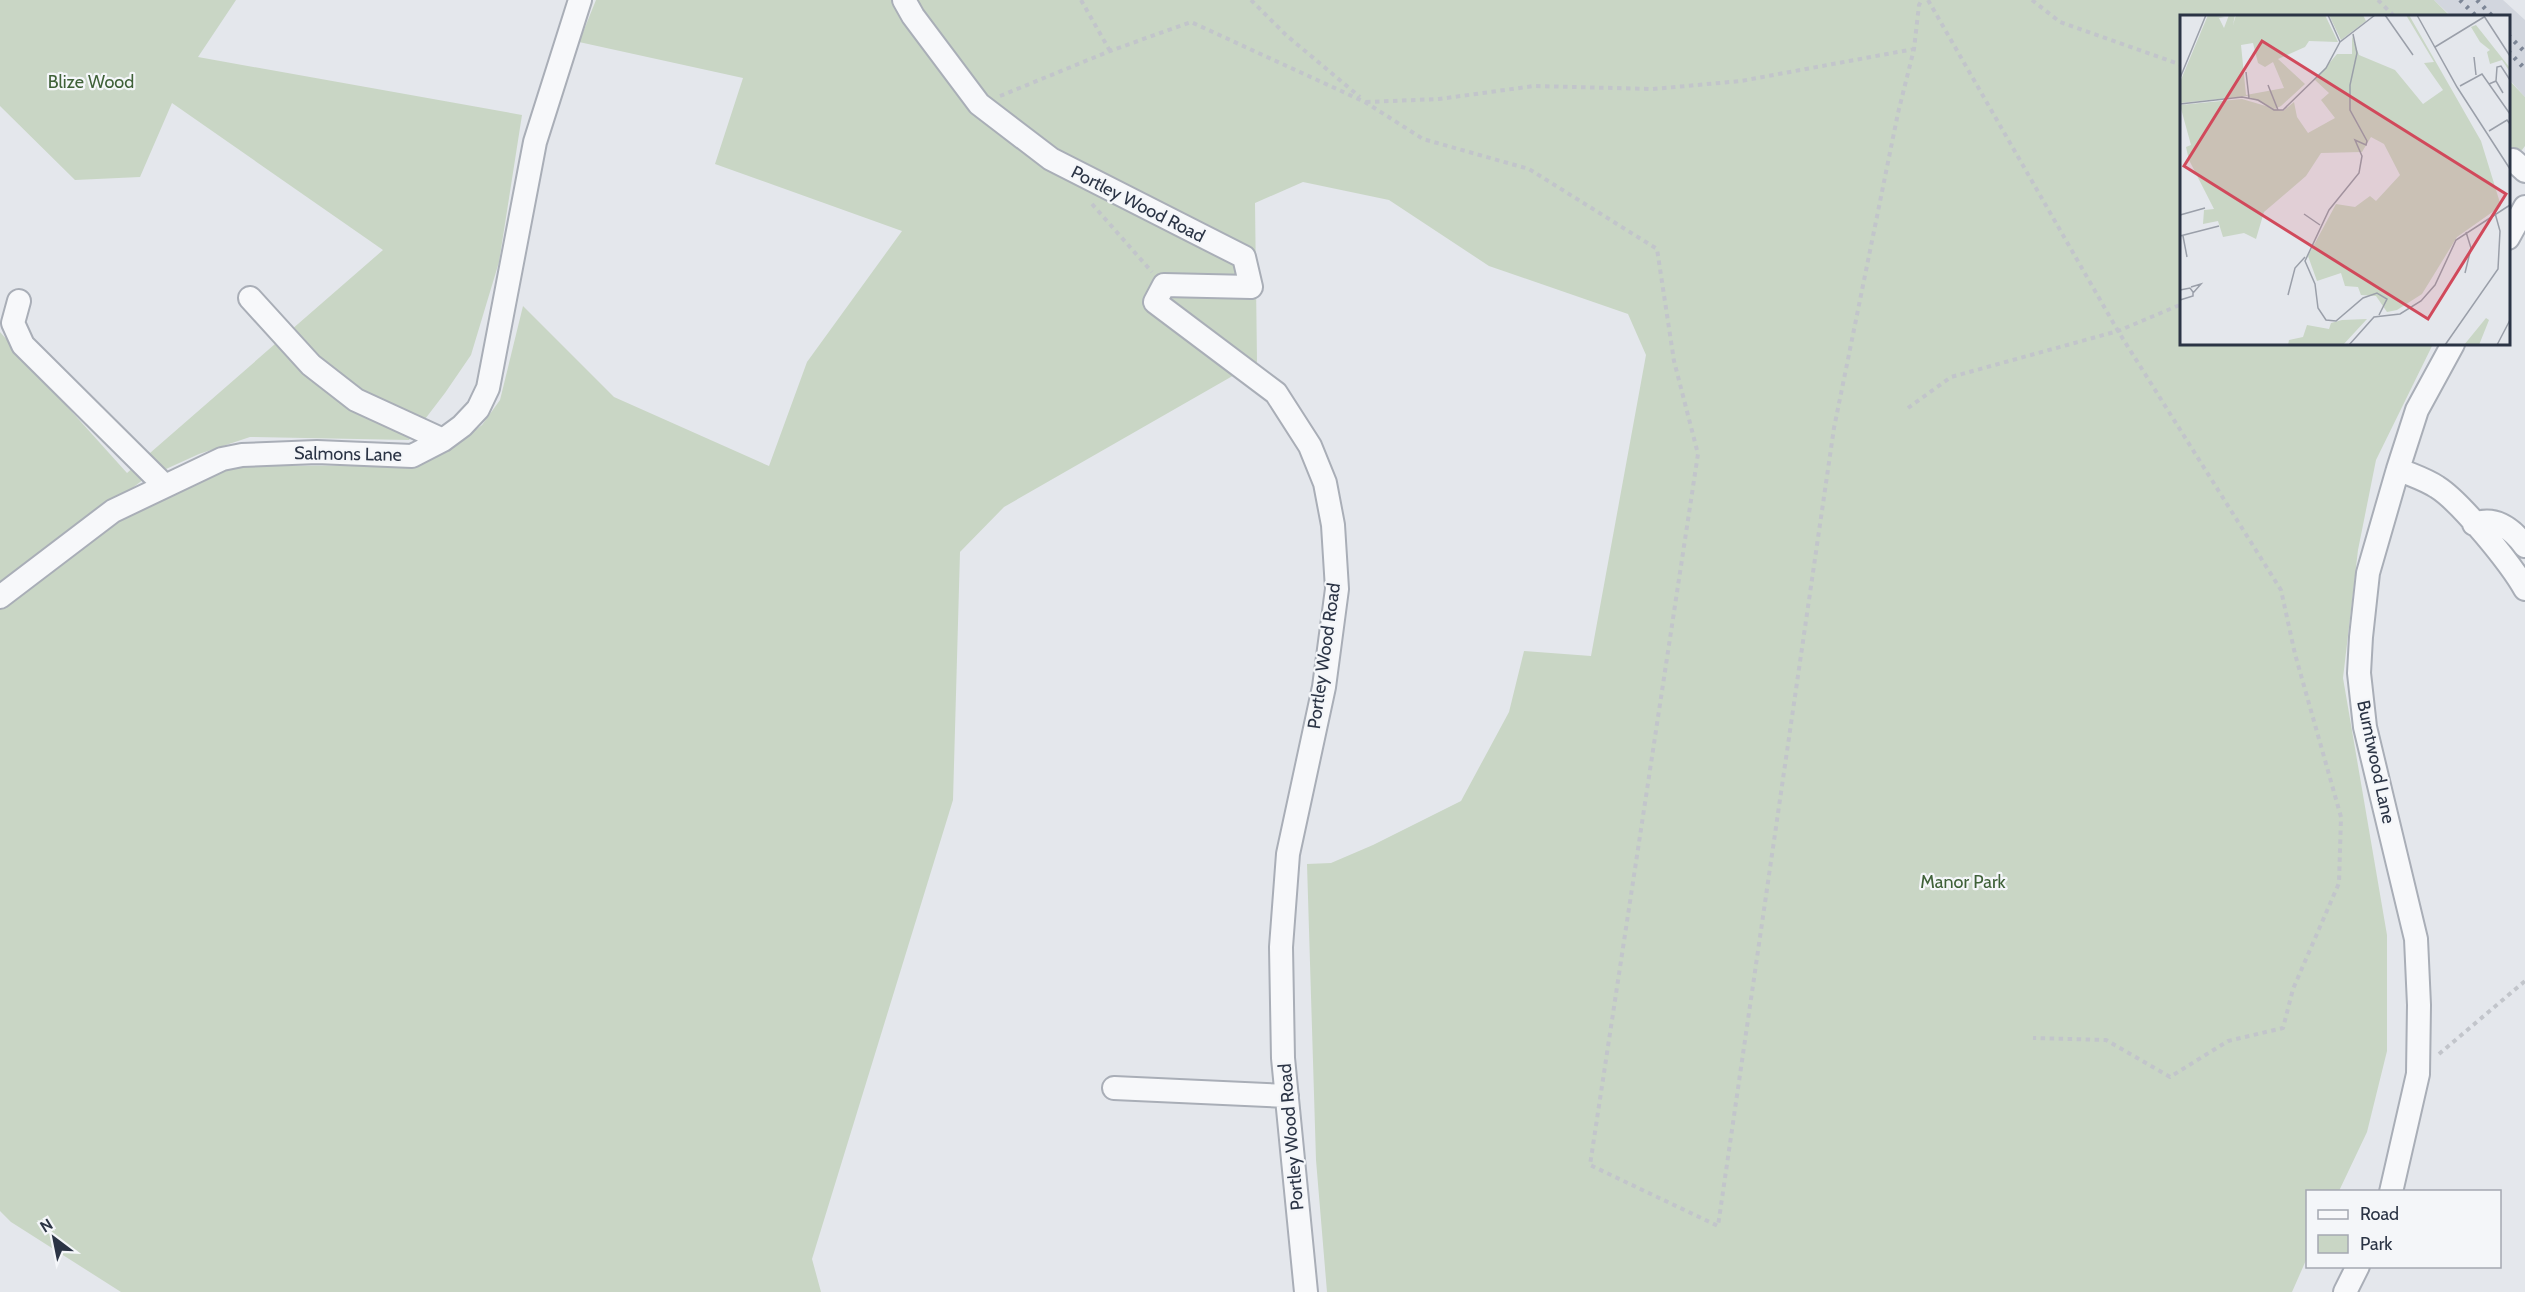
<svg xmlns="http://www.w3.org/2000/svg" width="2525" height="1292" viewBox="0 0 2525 1292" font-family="Cabin,sans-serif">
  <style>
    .built { fill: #d2d6de }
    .green { fill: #c9d6c5 }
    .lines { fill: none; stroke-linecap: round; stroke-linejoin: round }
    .minor-casing { stroke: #a9aeb7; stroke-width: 26 }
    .path { stroke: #c2c5cb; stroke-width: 4; stroke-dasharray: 4.5 4.5; stroke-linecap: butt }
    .minor { stroke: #f7f8fa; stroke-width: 22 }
    .rail { stroke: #7d8696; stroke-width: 4.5; stroke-dasharray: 3 6; stroke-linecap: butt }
    .labels { text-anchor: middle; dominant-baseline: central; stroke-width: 4.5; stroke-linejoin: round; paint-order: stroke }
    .park-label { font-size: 18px; fill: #3f6138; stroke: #f4f6f9 }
    .street-label { font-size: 18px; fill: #2b3445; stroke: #f4f6f9 }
    .inset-road { fill: none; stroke: #9a9fa9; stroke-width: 1.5 }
    .view { fill: #d1495b; fill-opacity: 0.15; stroke: #d1495b; stroke-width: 3 }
    .inset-edge { fill: none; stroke: #2b3445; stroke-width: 3 }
  </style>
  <rect width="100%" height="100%" fill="#e4e7ec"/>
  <path class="built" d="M2434,0H2503L2525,20V97L2509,79L2508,16H2451Z"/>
  <path class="green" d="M0,0H236L198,57L522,115L499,262L471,355L445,393L409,440L250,437L199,454L144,479L0,591V332L127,473L383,250L172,103L140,177L75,180L0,106Z
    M596,0H2434L2450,16H2182V344H2433L2376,460L2358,550L2343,678L2387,935V1051L2367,1132L2339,1191L2308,1192L2307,1258L2292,1292H1327L1316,1160L1307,864L1331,863L1373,845L1461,801L1509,712L1524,651L1591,656L1646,355L1628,314L1489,266L1389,200L1303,182L1255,203L1257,362L1004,507L960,552L953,800L812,1259L821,1292H121L11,1222L0,1211V610L122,517L235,466L415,465L450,449L482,425L500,400L523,306L614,397L769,466L807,362L902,231L715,164L743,78L579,42Z
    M2508,79L2525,97V146L2522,150L2509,153Z"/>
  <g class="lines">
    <defs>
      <path id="minor" d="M904,0L913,16L979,104L1051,159L1244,257L1251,287L1164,285L1155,302L1276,393L1310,446L1325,483L1333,525L1337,589L1324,687L1288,854L1281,947L1283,1058L1306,1292
        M2508,161L2513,160L2525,171
        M2508,238L2525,207
        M250,298L311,365L356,400L443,440
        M19,301L13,323L23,345L165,486
        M2398,469C2411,475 2425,479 2437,487C2461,502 2511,564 2525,589
        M2474,524C2496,516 2512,529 2525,546
        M0,597L113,511L222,459L242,455L317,452L412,456L443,440L462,426L478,409L488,388L535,142L580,0
        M1114,1088L1287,1096
        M2391,1192L2418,1074L2419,1005L2416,939L2365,727L2359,673L2361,637L2368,573L2398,469L2417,410L2453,344
        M2345,1292L2358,1266"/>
    </defs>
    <use href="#minor" class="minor-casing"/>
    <path class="path" d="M1081,0L1110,51
      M1251,0L1286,35L1360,97
      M1928,0L2118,331L2281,590L2295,654L2341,817L2339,883L2293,989L2283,1028L2228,1041L2170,1077L2106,1040L2033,1038
      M2032,0L2060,22L2182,65
      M2378,0L2394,16
      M1000,96L1110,51L1191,22L1365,102L1423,139L1529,169L1657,249L1674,361L1698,454L1590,1165L1718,1226L1834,428L1898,113L1914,49L1919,5L1922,0
      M1366,102L1439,99L1534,86L1653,89L1741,81L1914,49
      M1092,204L1152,272
      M1908,408L1951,377L2118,331L2182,304
      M2439,1054L2525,981"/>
    <use href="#minor" class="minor"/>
    <path class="rail" d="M2460,0L2476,16
      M2477,0L2492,16
      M2508,35L2525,52
      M2508,51L2525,69"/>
  </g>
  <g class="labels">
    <g class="park-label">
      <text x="91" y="82">Blize Wood</text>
      <text x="1963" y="882">Manor Park</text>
    </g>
    <g class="street-label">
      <text transform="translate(1138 204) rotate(27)">Portley Wood Road</text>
      <text transform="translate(348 454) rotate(1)">Salmons Lane</text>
      <text transform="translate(1324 656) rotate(-82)">Portley Wood Road</text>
      <text transform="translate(2376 762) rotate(78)">Burntwood Lane</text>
      <text transform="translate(1291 1137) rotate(-95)">Portley Wood Road</text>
    </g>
  </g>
  <g transform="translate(2180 15)">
    <rect width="330" height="330" fill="#e4e7ec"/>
    <path d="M28,0L45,2L39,3L44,13L49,0H55L53,10L56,0H145L158,27L129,26L125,32L98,44L125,69L101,91L95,94L67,81L0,88V67ZM73,28L78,48L85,52L93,47L104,73L66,80L61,30ZM149,0H183L186,6L161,25ZM226,0H229L301,126L321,191L277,222L242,279L217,295L207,297L196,281L181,280L178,272L165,271L161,258L137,266L128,241L156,189L175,192L190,181L196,186L220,160L204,129L191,122L182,137L141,138L126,161L84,197L76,224L64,218L43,222L38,206L23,209L24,195L34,194L9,145L6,132L11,130L0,90L62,84L103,96L114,87L117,102L128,118L155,103L141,85L149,78L135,65L157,39H172V21L179,40L215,55L243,89L263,75L244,48L254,47ZM296,10L330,53V57L322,45L310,49L307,37L310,35L300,27L291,12ZM306,303L309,305L299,330H284ZM187,304L163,330H108L109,325L123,322L127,310L149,314L151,308L162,305Z" fill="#c9d6c5" fill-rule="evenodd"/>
    <path class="inset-road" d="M148,0L160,27M205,0L233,40M237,0L277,72L330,154M304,1L330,41M173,19L177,38L170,70V95L187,126L186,130L175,125L182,141L179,158L149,195L125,246L135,269L138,293L146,305L156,306L183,283L197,278L207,284L199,300M255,32L304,2M294,42L296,60M66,57L69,83M0,63L26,0M316,66L317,52L321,51L330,65M309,69L316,66L323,78M88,70L98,95M280,71L302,59L330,99M0,89L62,82L78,85L94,95H103L146,53L160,27L195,0M309,116L327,105L330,109M124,199L140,210M0,200L25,193M0,221L39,211M3,221L7,242M285,258L291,233L286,217M11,272L21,269L13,278M0,275L10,273L13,277V281L0,285M108,280L115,253L125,242M169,330L194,302L220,299L241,286L255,270L276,225L330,190M265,330L318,254L320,216L315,198M317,330L330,305"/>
    <path class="view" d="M82,26L326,179L248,304L4,151Z"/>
    <rect width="330" height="330" class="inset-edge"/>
  </g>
  <rect x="2306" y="1190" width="195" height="78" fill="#f4f6f9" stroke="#a4a8b1" stroke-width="1.5"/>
  <rect x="2318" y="1210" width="30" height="9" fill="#f7f8fa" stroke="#a4a8b1" stroke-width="1.5"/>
  <text x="2360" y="1220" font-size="18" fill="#2b3445">Road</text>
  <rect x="2318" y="1235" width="30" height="18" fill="#c9d6c5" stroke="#a4a8b1" stroke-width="1.5"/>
  <text x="2360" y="1250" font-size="18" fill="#2b3445">Park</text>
  <g transform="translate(54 1238) rotate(328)" stroke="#f4f6f9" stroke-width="4.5" paint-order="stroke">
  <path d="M0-4.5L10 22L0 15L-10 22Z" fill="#2b3445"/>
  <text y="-9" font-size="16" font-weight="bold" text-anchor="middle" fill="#2b3445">N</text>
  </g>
</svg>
